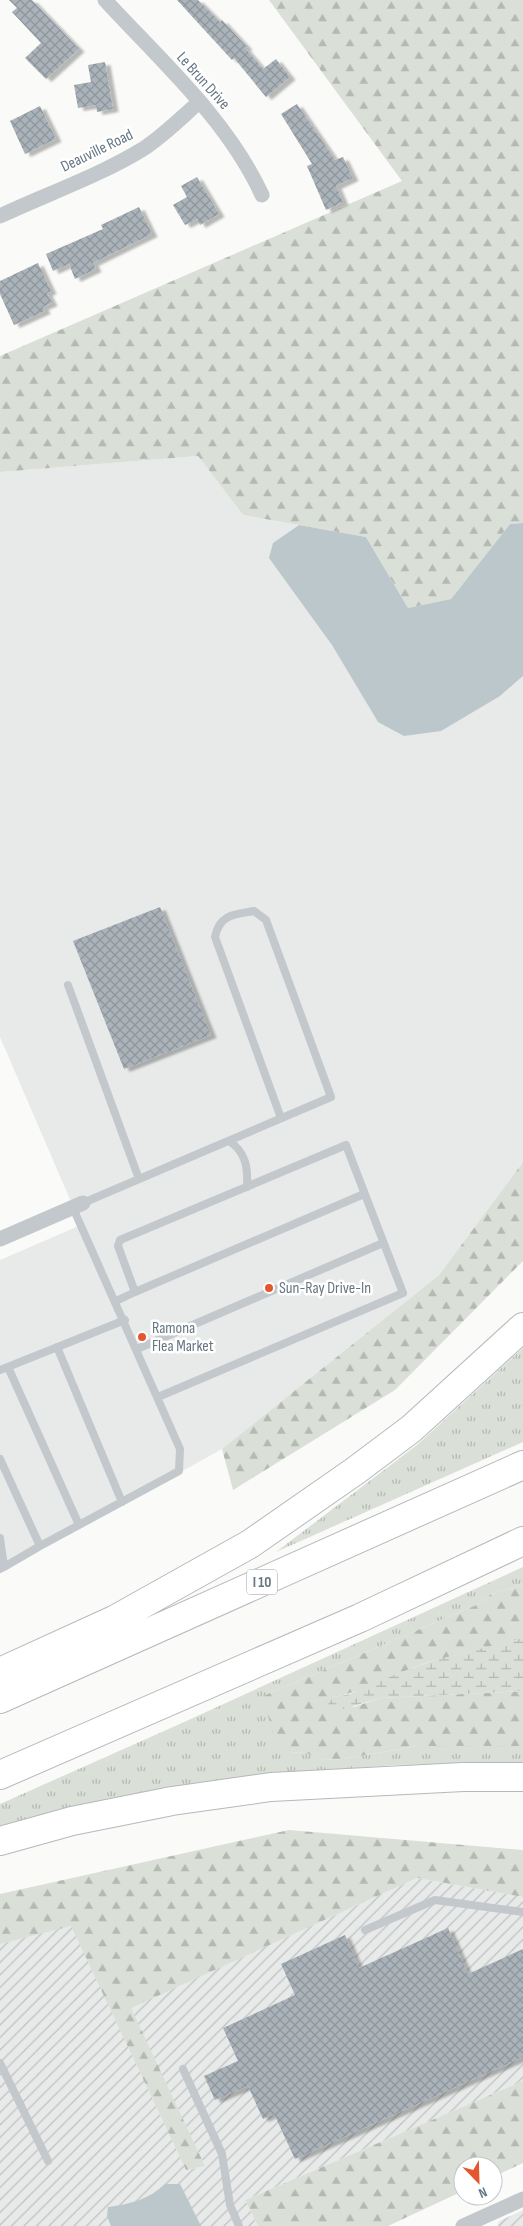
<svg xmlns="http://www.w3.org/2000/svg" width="523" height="2226" viewBox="0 0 523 2226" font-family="'Sofia Sans Condensed',sans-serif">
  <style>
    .built { fill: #e8e9e9 }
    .industrial { fill: url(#industrial-furrows) }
    .grass { fill: url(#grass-tufts) }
    .forest { fill: url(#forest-firs) }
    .wetland { fill: url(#wetland-marsh) }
    .water { fill: #bbc7cb }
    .building { fill: url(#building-cross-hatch); filter: url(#shadow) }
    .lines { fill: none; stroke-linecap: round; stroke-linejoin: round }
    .motorway-casing { stroke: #b4b9bd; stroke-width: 30 }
    .service { stroke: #c3c8cc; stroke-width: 8 }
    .minor { stroke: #c3c8cc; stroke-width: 15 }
    .motorway { stroke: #fff; stroke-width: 28 }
    .poi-dot { fill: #e4572e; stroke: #fff; stroke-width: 2 }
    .labels { text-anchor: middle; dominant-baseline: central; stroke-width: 5; stroke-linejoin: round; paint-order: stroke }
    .shield { fill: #fff; stroke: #939fa8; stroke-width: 1 }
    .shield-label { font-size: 15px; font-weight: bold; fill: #657683 }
    .street-label { font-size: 16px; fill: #657683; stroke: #fff }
    .poi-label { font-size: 16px; fill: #657683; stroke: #fff; text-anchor: start }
  </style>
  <defs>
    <pattern id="industrial-furrows" width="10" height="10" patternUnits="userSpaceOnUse" patternTransform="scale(1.25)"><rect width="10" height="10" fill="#e8e9e9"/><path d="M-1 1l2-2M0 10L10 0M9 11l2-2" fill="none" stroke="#c0c1c2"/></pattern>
    <pattern id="grass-tufts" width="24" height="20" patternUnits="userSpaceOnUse" patternTransform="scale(1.25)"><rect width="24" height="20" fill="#dadfd7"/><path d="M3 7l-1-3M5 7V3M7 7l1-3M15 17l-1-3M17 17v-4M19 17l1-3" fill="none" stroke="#b4b9b4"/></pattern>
    <pattern id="forest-firs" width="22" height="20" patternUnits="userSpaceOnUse" patternTransform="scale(1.25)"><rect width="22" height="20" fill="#dadfd7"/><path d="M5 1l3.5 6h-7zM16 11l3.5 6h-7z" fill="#b4b9b4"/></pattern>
    <pattern id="wetland-marsh" width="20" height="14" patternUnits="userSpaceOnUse" patternTransform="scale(1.25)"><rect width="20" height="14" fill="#dadfd7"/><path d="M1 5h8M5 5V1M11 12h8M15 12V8" fill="none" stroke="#b4b9b4"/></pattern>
    <pattern id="building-cross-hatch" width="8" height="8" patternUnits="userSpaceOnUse" patternTransform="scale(1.25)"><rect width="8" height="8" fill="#aab3b9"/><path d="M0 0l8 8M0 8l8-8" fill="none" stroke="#8e969c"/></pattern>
    <filter id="shadow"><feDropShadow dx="5.5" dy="3" stdDeviation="1" flood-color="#0004"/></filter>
  </defs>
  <rect width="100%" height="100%" fill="#fafaf8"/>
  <path class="built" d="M198,456L243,515L299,525L273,543L378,722L500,696L523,676V1162L439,1275L222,1449L0,1573V1260L81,1225L0,1037V472Z"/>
  <path class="industrial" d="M417,1878L523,1897V2081L245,2200L258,2226H0V1944L71,1925L186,2170L205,2166L130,2008Z
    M523,2210V2226H497L499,2221Z"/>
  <path class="grass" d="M523,1348V1442L276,1552L417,1445Z
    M523,1567V1585L491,1594L481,1603L263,1696L289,1752L306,1753L323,1760L343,1759L417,1746H523V1763L395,1765L256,1777L0,1828V1804L182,1723Z"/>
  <path class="forest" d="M269,0H523V523L510,524L451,599L408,608L366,537L243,515L198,456L0,472V356L402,181Z
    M523,1162V1261L395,1390L233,1490L222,1449L439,1275Z
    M523,1585V1638C493,1647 462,1653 432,1661C400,1671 366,1691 334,1697L354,1707L380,1698L523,1691V1746H417L343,1759L322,1760L306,1753L289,1752L276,1746L263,1696L481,1603L491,1594Z
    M289,1830L523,1850V1897L417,1878L131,2008L205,2166L186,2170L71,1926L0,1944V1894Z
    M523,2081V2163L493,2177V2166H463V2191L388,2226H258L245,2200Z"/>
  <path class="wetland" d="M523,1638V1691L380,1698L334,1712L327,1705L334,1697L350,1694L367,1685L432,1661Z"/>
  <path class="water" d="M523,523V676L500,696L441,731L404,736L378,722L332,645L269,558L273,543L299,525L366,537L408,608L451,599L510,524Z
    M165,2184H180L201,2226H111L107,2216L108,2207C130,2204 148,2200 165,2184Z"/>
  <path class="building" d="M9,0H32L79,49L46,79L25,58L41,43L12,12L17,8Z
    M177,0H198L220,22L222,20L247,47L245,48L263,69L276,59L290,77L266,97L234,58L232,60Z
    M105,62L113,109L97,112L96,105L78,108L74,85L91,82L88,65Z
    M297,104L335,160L343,157L353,178L336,186L343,202L326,210L307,166L312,164L281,114Z
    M40,106L56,139L25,154L10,121Z
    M197,177L219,214L200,225L197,219L185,225L173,205L187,197L181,186Z
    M139,207L152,234L93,263L96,269L75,279L69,264L53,271L46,254L103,229L101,225Z
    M38,263L51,291L47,293L52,303L43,307L45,311L14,325L0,294V281Z
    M160,907L211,1035L124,1069L73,941Z
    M448,1928L468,1974L523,1949V2057L295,2159L274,2114L263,2119L248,2086L215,2100L204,2076L238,2061L223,2028L295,1995L281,1964L345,1935L359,1968Z"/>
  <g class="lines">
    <defs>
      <path id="motorway" d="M0,1672L114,1620L250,1544L355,1471L411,1429L523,1327
        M0,1699L523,1465
        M0,1775L360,1618L523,1541
        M0,1841L72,1821L172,1801L271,1787L463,1777H523"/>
    </defs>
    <use href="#motorway" class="motorway-casing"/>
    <path class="service" d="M68,985L139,1179
      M229,1141C246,1152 248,1168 247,1187
      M83,1203C166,1168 248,1132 331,1097L266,920L254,911C234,914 219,915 215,937L281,1118
      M135,1292L364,1194
      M116,1301L135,1292L118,1246L120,1240L346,1145L403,1293L158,1397
      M57,1347L122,1502
      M137,1349L383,1243
      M8,1367L79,1525
      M0,1370L125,1320
      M0,1459L40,1546L179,1471L180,1449L73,1208
      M0,1538L4,1567L0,1569
      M4,1567L40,1546
      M365,1930L435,1900L523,1912
      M0,2063L48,2161
      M183,2069L222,2154L230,2205L239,2226"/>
    <path class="minor" d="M105,0C161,61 227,119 262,195
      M0,216C47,194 99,176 143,149C163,136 181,118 199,102
      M0,1239L83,1203
      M463,2226L523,2199"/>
    <use href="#motorway" class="motorway"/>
  </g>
  <g class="poi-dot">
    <circle cx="269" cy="1288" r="5"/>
    <circle cx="142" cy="1337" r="5"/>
  </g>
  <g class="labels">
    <rect class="shield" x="247" y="1569.5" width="30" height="25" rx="4"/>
    <g class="shield-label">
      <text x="262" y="1582">I 10</text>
    </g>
    <g class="street-label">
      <text transform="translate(203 81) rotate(48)">Le Brun Drive</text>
      <text transform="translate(97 151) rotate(-26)">Deauville Road</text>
    </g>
    <g class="poi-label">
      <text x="279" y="1288">Sun-Ray Drive-In</text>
      <text x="152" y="1328">Ramona<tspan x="152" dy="18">Flea Market</tspan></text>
    </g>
  </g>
  <g transform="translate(478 2181) rotate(157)"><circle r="24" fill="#ffffff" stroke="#c1c8cd"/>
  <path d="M0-4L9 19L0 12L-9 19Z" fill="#e4572e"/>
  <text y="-8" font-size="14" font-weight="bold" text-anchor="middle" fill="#657683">N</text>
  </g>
</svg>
